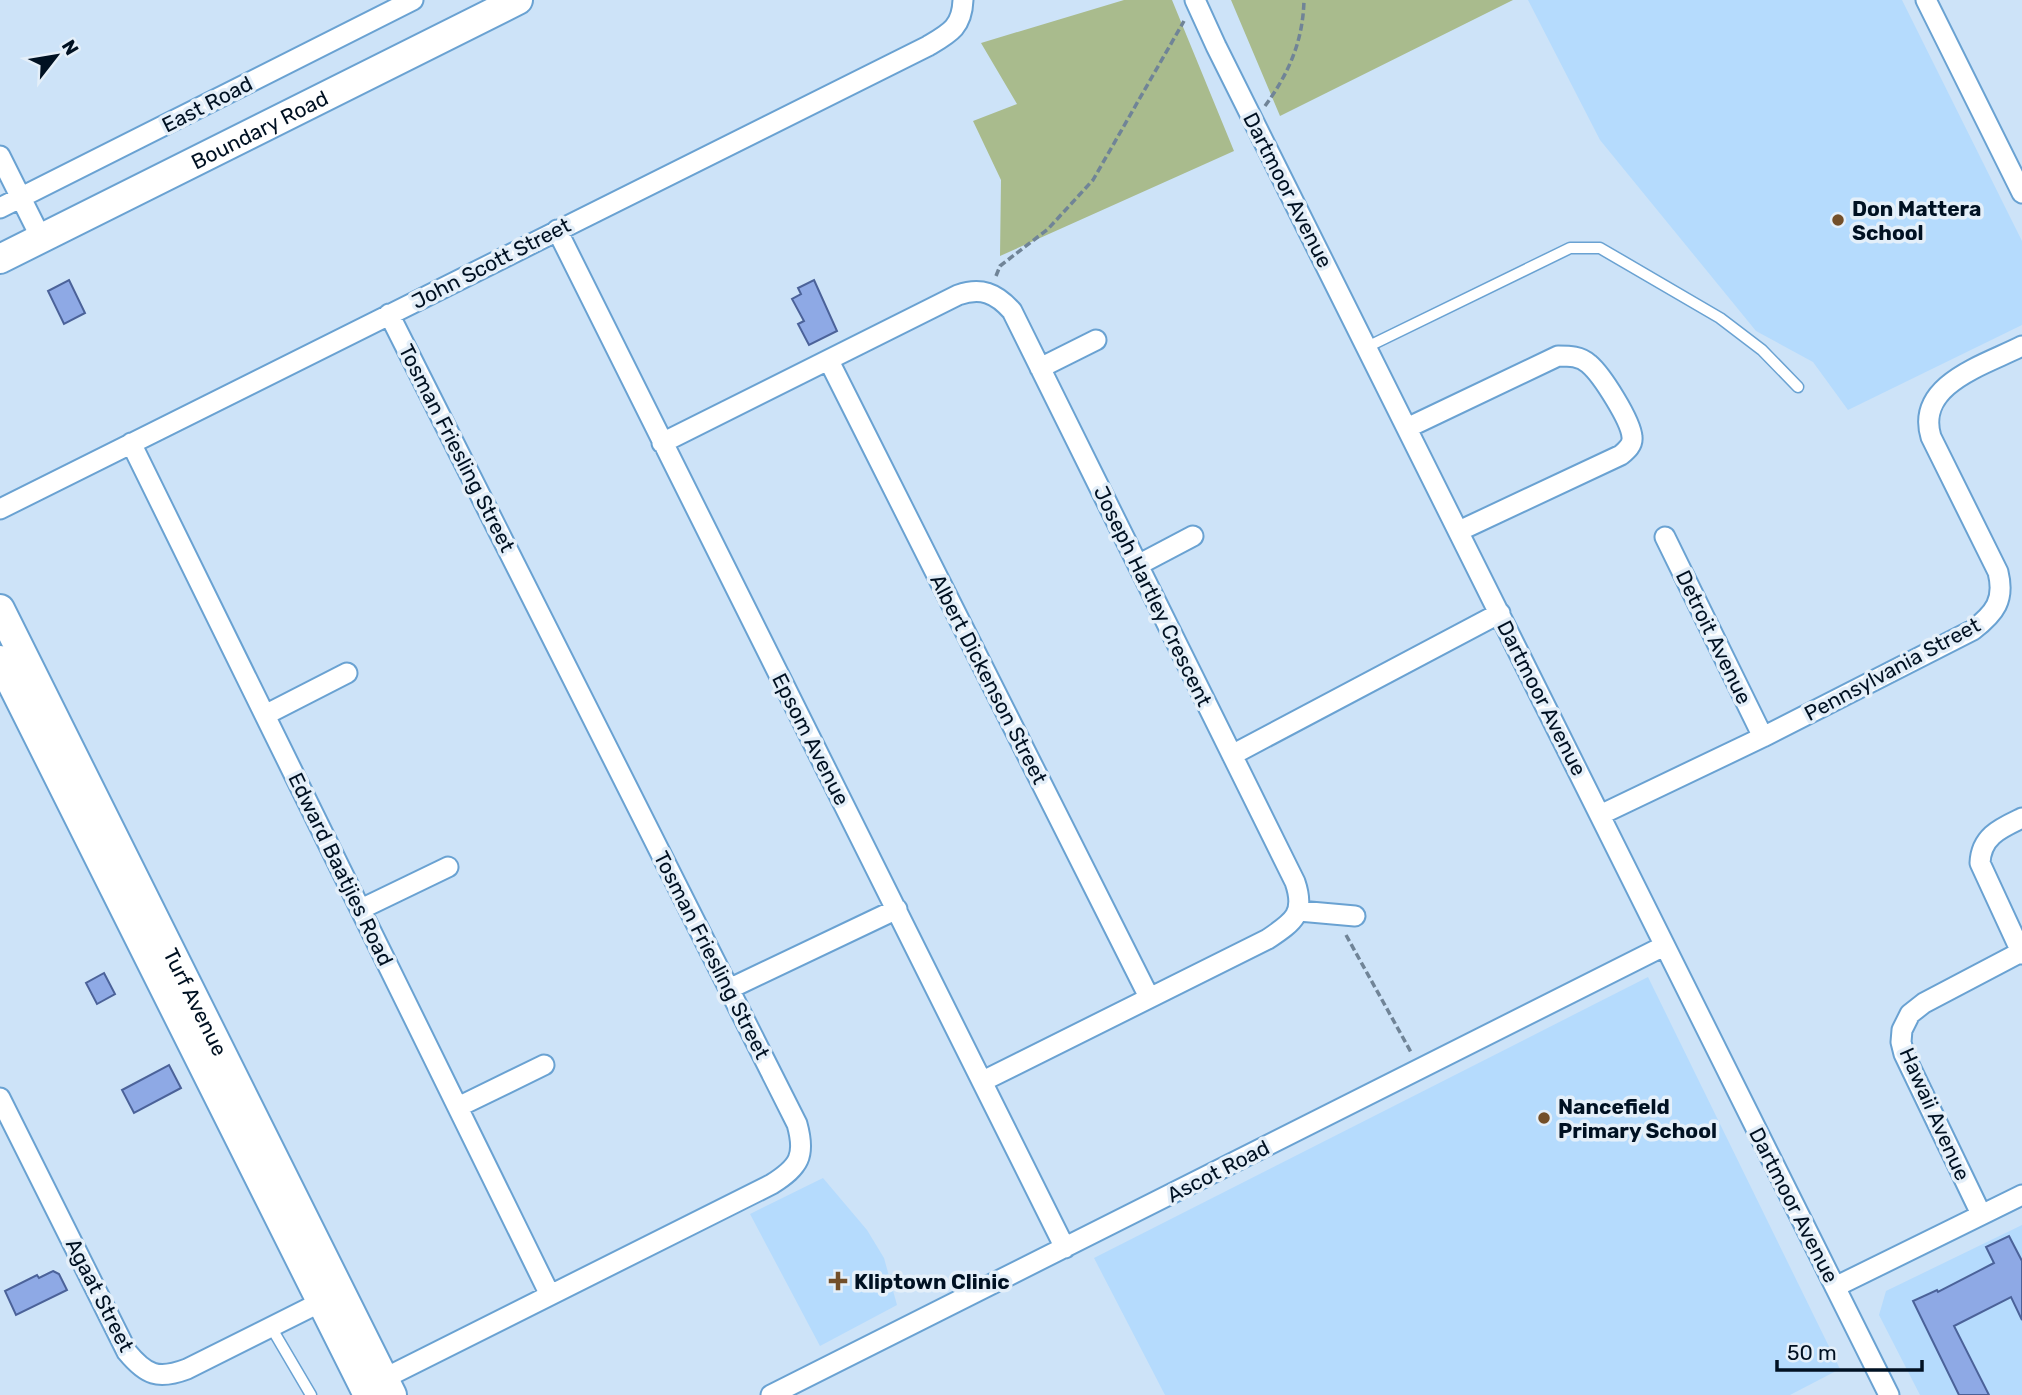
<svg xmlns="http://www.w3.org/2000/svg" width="2022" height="1395" viewBox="0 0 2022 1395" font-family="Rubik,sans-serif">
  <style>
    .built { fill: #b5dbfd }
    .green { fill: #a9bb8d }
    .building { fill: #8ea9e5; stroke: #4b6299; stroke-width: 2 }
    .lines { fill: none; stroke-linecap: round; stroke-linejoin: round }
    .lane-casing { stroke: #6aa2d2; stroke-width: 13 }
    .street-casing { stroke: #6aa2d2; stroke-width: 23 }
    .secondary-casing { stroke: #6aa2d2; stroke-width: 32 }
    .path { stroke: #708497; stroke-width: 3.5; stroke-dasharray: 7 3.5; stroke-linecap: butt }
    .lane { stroke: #fff; stroke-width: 10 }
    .street { stroke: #fff; stroke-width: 19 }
    .secondary { stroke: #fff; stroke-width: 28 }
    .poi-dot { fill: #734f29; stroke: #e4eff9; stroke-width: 2.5 }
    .labels { text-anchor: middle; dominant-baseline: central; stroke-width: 7; stroke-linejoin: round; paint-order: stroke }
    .street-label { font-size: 21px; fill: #012; stroke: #e4eff9 }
    .poi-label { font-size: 21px; font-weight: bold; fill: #012; stroke: #e4eff9; text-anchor: start }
  </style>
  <rect width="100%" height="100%" fill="#cde3f8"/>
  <path class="built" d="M1528,0H1902L2022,241V325L1848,410L1813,362L1756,331L1600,140Z
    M1648,977L1840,1369L1790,1395H1165L1094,1258Z
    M823,1178L867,1230L884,1258L897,1305L820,1346L750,1214Z
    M2022,1225V1395H1920L1879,1315L1886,1291Z"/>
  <path class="green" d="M1124,0H1172L1234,151L1000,256L1001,180L973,121L1017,104L981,43Z
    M1231,0H1513L1280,116Z"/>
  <path class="building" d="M69,280L85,313L64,324L48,291Z
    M814,280L837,331L809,345L798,324L804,321L792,299L801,294L798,288Z
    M104,973L115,994L97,1004L86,983Z
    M169,1065L181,1088L134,1113L122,1090Z
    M2009,1236L2022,1261V1320L2011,1297L1954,1326L1989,1395H1959L1913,1301L1937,1290L1938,1292L1994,1263L1986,1247Z
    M53,1271L59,1274L67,1290L16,1315L5,1291L37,1275L39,1278Z"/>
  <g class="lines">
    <defs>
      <path id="lane" d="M1367,347L1570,248H1600L1720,318L1762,350L1798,387
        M271,1327L311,1395"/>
      <path id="street" d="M1195,0L1216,46L1889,1395
        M1926,0L2022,193
        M0,156L41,238
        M0,208L413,0
        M557,230L1065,1248
        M829,361L1149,997
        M1040,368L1096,340
        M1407,428L1558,356C1570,356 1580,356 1589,364C1602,375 1631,421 1632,437C1633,445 1627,450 1621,455L1459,531
        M131,443L550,1295
        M662,443L958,295C981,287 996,293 1012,311L1295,882C1306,914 1293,922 1268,939L983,1081
        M0,509L928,46C950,33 962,27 963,0
        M1665,537L1763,737
        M1138,565L1193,536
        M265,715L347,673
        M1232,755L1500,613
        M1600,815L1763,737L1973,630C1995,613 2005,600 1998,572L1931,437C1915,384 1985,365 2022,346
        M2022,818C2001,828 1981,836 1980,863L2022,954
        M361,909L448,867
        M1299,911L1355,916
        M729,989L897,909
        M0,1098L127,1352C146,1375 158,1380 187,1369L333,1296
        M458,1107L544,1065
        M1981,1214L1904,1054L1901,1042L1902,1030L1910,1014L1924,1003L2021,952
        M1835,1287L2022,1195
        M373,1384L772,1184C799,1167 806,1156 797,1124L389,314
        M771,1395L1664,946"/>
      <g id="secondary">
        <path id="s1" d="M0,259L518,0"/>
        <path id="s2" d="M0,609L392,1395"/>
        <path d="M0,660L368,1395"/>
      </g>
    </defs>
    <use href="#lane" class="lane-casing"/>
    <use href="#street" class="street-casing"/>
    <use href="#secondary" class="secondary-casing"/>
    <path class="path" d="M1265,106C1289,73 1303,41 1304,0
      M996,276L1000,266L1048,229L1093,180L1184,21
      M1346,935L1412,1054"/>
    <use href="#lane" class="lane"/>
    <use href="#street" class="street"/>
    <use href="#secondary" class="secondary"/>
  </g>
  <g class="poi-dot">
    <circle cx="1838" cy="220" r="7"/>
    <circle cx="1544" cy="1118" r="7"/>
    <path d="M834.5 1270.5h7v7h7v7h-7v7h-7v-7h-7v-7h7z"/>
  </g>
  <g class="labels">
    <g class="street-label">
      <text transform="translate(207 104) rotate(-27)">East Road</text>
      <text stroke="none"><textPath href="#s1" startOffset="290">Boundary Road</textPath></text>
      <text transform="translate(1288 190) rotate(63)">Dartmoor Avenue</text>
      <text transform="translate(491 263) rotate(-27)">John Scott Street</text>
      <text transform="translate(457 448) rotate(63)">Tosman Friesling Street</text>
      <text transform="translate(1153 596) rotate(64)">Joseph Hartley Crescent</text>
      <text transform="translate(1714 637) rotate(64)">Detroit Avenue</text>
      <text transform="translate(1892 669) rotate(-28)">Pennsylvania Street</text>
      <text transform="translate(989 679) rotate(63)">Albert Dickenson Street</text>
      <text transform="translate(1542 698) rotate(63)">Dartmoor Avenue</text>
      <text transform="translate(811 739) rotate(63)">Epsom Avenue</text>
      <text transform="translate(341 869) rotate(64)">Edward Baatjies Road</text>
      <text transform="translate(712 955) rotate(63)">Tosman Friesling Street</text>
      <text stroke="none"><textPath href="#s2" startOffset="439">Turf Avenue</textPath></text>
      <text transform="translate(1935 1114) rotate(66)">Hawaii Avenue</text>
      <text transform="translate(1218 1171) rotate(-27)">Ascot Road</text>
      <text transform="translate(1794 1205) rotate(63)">Dartmoor Avenue</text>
      <text transform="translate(100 1295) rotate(63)">Agaat Street</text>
    </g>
    <g class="poi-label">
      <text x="1852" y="208">Don Mattera<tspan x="1852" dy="24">School</tspan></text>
      <text x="1558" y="1106">Nancefield<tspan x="1558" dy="24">Primary School</tspan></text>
      <text x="854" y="1281">Kliptown Clinic</text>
    </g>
  </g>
  <g transform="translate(56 56) rotate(59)" stroke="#e4eff9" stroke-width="5" paint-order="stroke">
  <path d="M0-5L12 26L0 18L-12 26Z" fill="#001122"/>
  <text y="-10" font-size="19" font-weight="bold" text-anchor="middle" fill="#001122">N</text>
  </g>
  <path d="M1777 1360v10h145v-10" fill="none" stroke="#001122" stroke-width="3.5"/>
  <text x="1787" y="1360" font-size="21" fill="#001122" stroke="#e4eff9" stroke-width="5" paint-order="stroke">50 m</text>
</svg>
